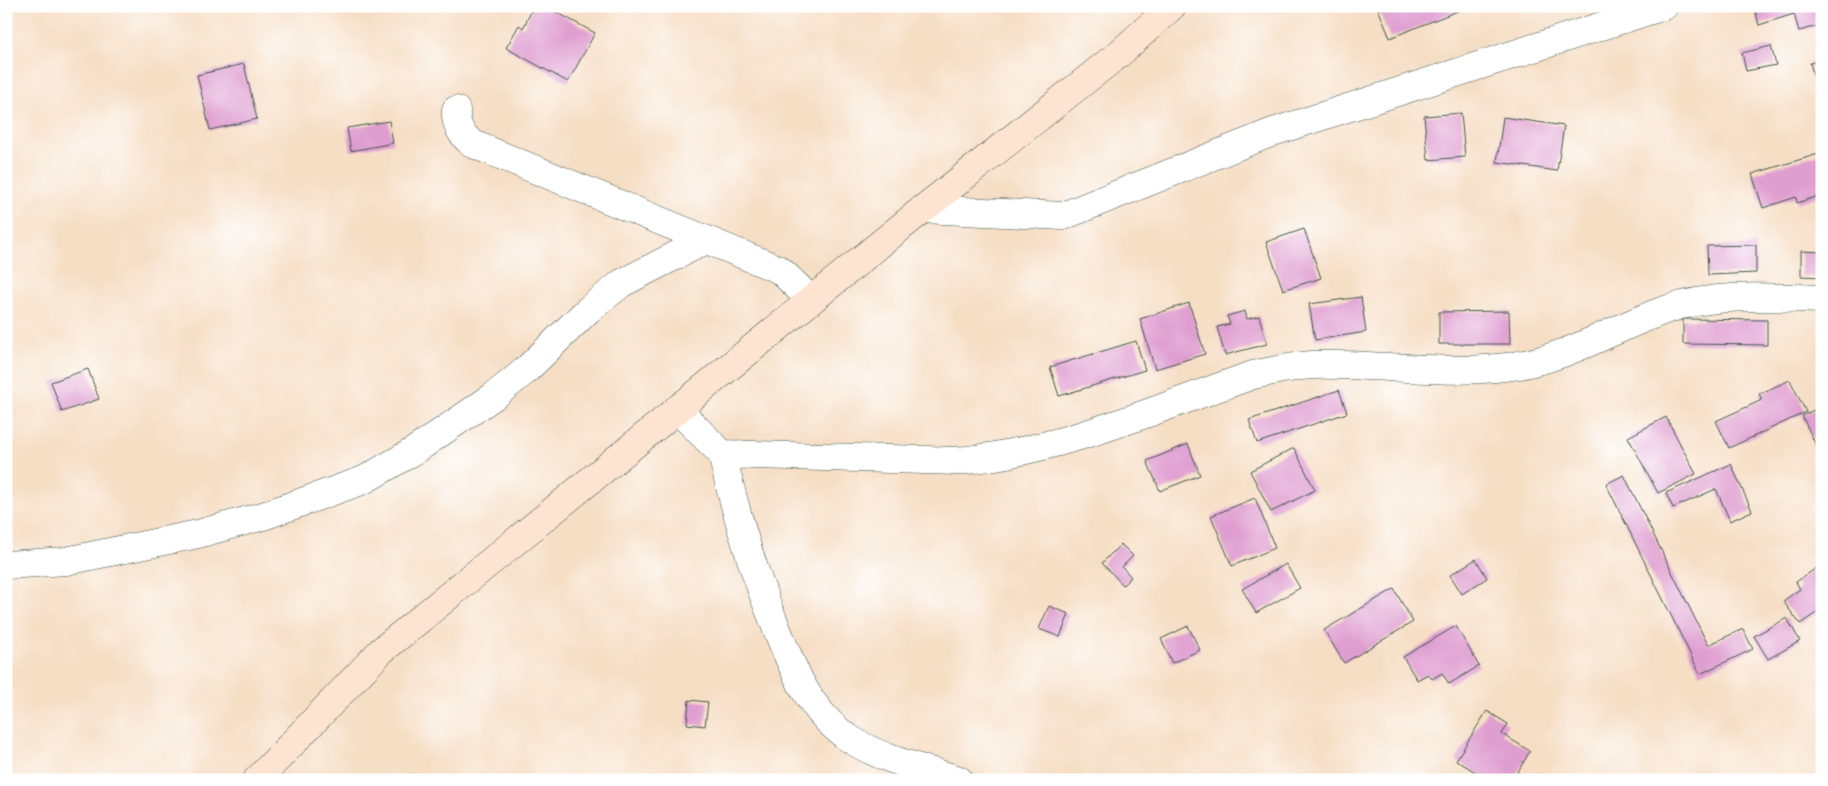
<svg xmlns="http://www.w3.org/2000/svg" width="1828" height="786" viewBox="0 0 1828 786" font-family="Itim,sans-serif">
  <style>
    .building { fill: #df9ed0 }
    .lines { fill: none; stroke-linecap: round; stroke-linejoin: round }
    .minor-casing { stroke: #3f554a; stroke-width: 29 }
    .tertiary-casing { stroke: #3f554a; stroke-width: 29 }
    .secondary-casing { stroke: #3f554a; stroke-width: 29 }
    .minor { stroke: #fff; stroke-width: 28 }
    .tertiary { stroke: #fff; stroke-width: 28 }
    .secondary { stroke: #fde4d1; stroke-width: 28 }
  </style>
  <rect width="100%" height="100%" fill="#fff"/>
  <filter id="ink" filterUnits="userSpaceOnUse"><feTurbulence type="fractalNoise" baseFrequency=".02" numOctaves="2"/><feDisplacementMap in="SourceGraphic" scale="10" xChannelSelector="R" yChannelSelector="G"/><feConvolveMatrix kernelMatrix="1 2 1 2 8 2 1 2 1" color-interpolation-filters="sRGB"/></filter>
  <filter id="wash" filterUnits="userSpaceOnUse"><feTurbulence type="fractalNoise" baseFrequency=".0096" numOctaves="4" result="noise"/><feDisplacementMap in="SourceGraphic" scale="20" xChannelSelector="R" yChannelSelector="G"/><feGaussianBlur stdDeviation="1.12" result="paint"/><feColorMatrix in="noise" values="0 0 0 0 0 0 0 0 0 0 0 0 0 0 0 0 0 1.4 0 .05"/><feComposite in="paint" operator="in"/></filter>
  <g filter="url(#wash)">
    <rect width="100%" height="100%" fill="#f6dec5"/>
    <g id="blocks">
      <path class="building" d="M534,6H545L595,33L568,82L506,48L519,25L523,28Z
        M1377,6H1470L1390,38Z
        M1754,6H1818L1822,25L1799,31L1794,14L1759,25Z
        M1771,46L1776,65L1746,71L1742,53Z
        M1822,60V103H1821L1810,63Z
        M244,64L257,119L210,130L197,75Z
        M1461,113L1465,157L1428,160L1424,116Z
        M1503,117L1564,126L1557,171L1497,162Z
        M389,121L393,143L351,151L347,128Z
        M1822,153V195L1797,203L1796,197L1763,208L1752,174Z
        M1304,229L1321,278L1283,290L1266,242Z
        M1756,245V273L1708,275L1707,246Z
        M1801,251L1822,252V277L1801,276Z
        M1361,297L1366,332L1315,340L1309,304Z
        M1189,303L1205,354L1155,369L1140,319Z
        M1245,311L1247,319L1259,316L1267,344L1225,355L1217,327L1230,324L1227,316Z
        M1509,311L1510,344H1439V312Z
        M1683,319L1767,320V345L1683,344Z
        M1136,341L1145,370L1059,396L1050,367Z
        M88,369L99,399L62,412L51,382Z
        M1790,380L1806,412L1729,448L1716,421L1762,400L1759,394Z
        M1339,390L1347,413L1257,443L1249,420Z
        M1822,406V458L1802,416Z
        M1666,417L1696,474L1658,493L1628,437Z
        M1188,444L1200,475L1160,491L1147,461Z
        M1294,448L1315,490L1271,512L1250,471Z
        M1731,464L1752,511L1730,521L1716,489L1673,508L1666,493Z
        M1624,475L1708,645L1743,629L1753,649L1700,674L1606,484Z
        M1255,498L1275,548L1232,566L1211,516Z
        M1121,544L1133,556L1122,567L1131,577L1123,585L1102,563Z
        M1476,559L1487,578L1462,594L1450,575Z
        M1286,564L1300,588L1256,613L1242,589Z
        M1822,564V609L1800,624L1783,601L1800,589L1796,582Z
        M1394,589L1413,622L1344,663L1324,630Z
        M1049,606L1069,614L1060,637L1039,629Z
        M1787,618L1800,641L1768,659L1754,636Z
        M1188,626L1200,650L1172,663L1161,639Z
        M1456,626L1479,666L1449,684L1442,673L1432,679L1428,674L1417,680L1403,657Z
        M689,700L708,702L705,726L687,724Z
        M1487,711L1508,724L1502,734L1530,751L1513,780H1488L1456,760Z"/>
    </g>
  </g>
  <g filter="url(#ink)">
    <use href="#blocks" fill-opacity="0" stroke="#3f554a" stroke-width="1"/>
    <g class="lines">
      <defs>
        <path id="minor" d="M456,110C455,125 461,135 473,144L780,270L811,300
          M677,409L722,454L958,461C1062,451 1155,409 1253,375C1273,371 1293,366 1313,365C1379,363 1447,376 1513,366C1566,359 1614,328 1665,310C1714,293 1770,297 1822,299
          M722,454C736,515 752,569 776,627C793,669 809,712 850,739C883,760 922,768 959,780
          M6,565L66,561L198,534L263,516L364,480L414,451L494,396L525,371L588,310L622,283L706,240"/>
        <path id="tertiary" d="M923,209L1063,216L1273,132L1664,6"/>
        <path id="secondary" d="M257,780L381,651L923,209L1120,53L1172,6"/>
      </defs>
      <use href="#minor" class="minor-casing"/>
      <use href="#tertiary" class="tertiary-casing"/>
      <use href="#secondary" class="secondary-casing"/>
      <use href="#minor" class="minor"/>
      <use href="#tertiary" class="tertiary"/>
      <use href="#secondary" class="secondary"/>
    </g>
  </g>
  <rect width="1828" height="786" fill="none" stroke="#fff" stroke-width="25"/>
</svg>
